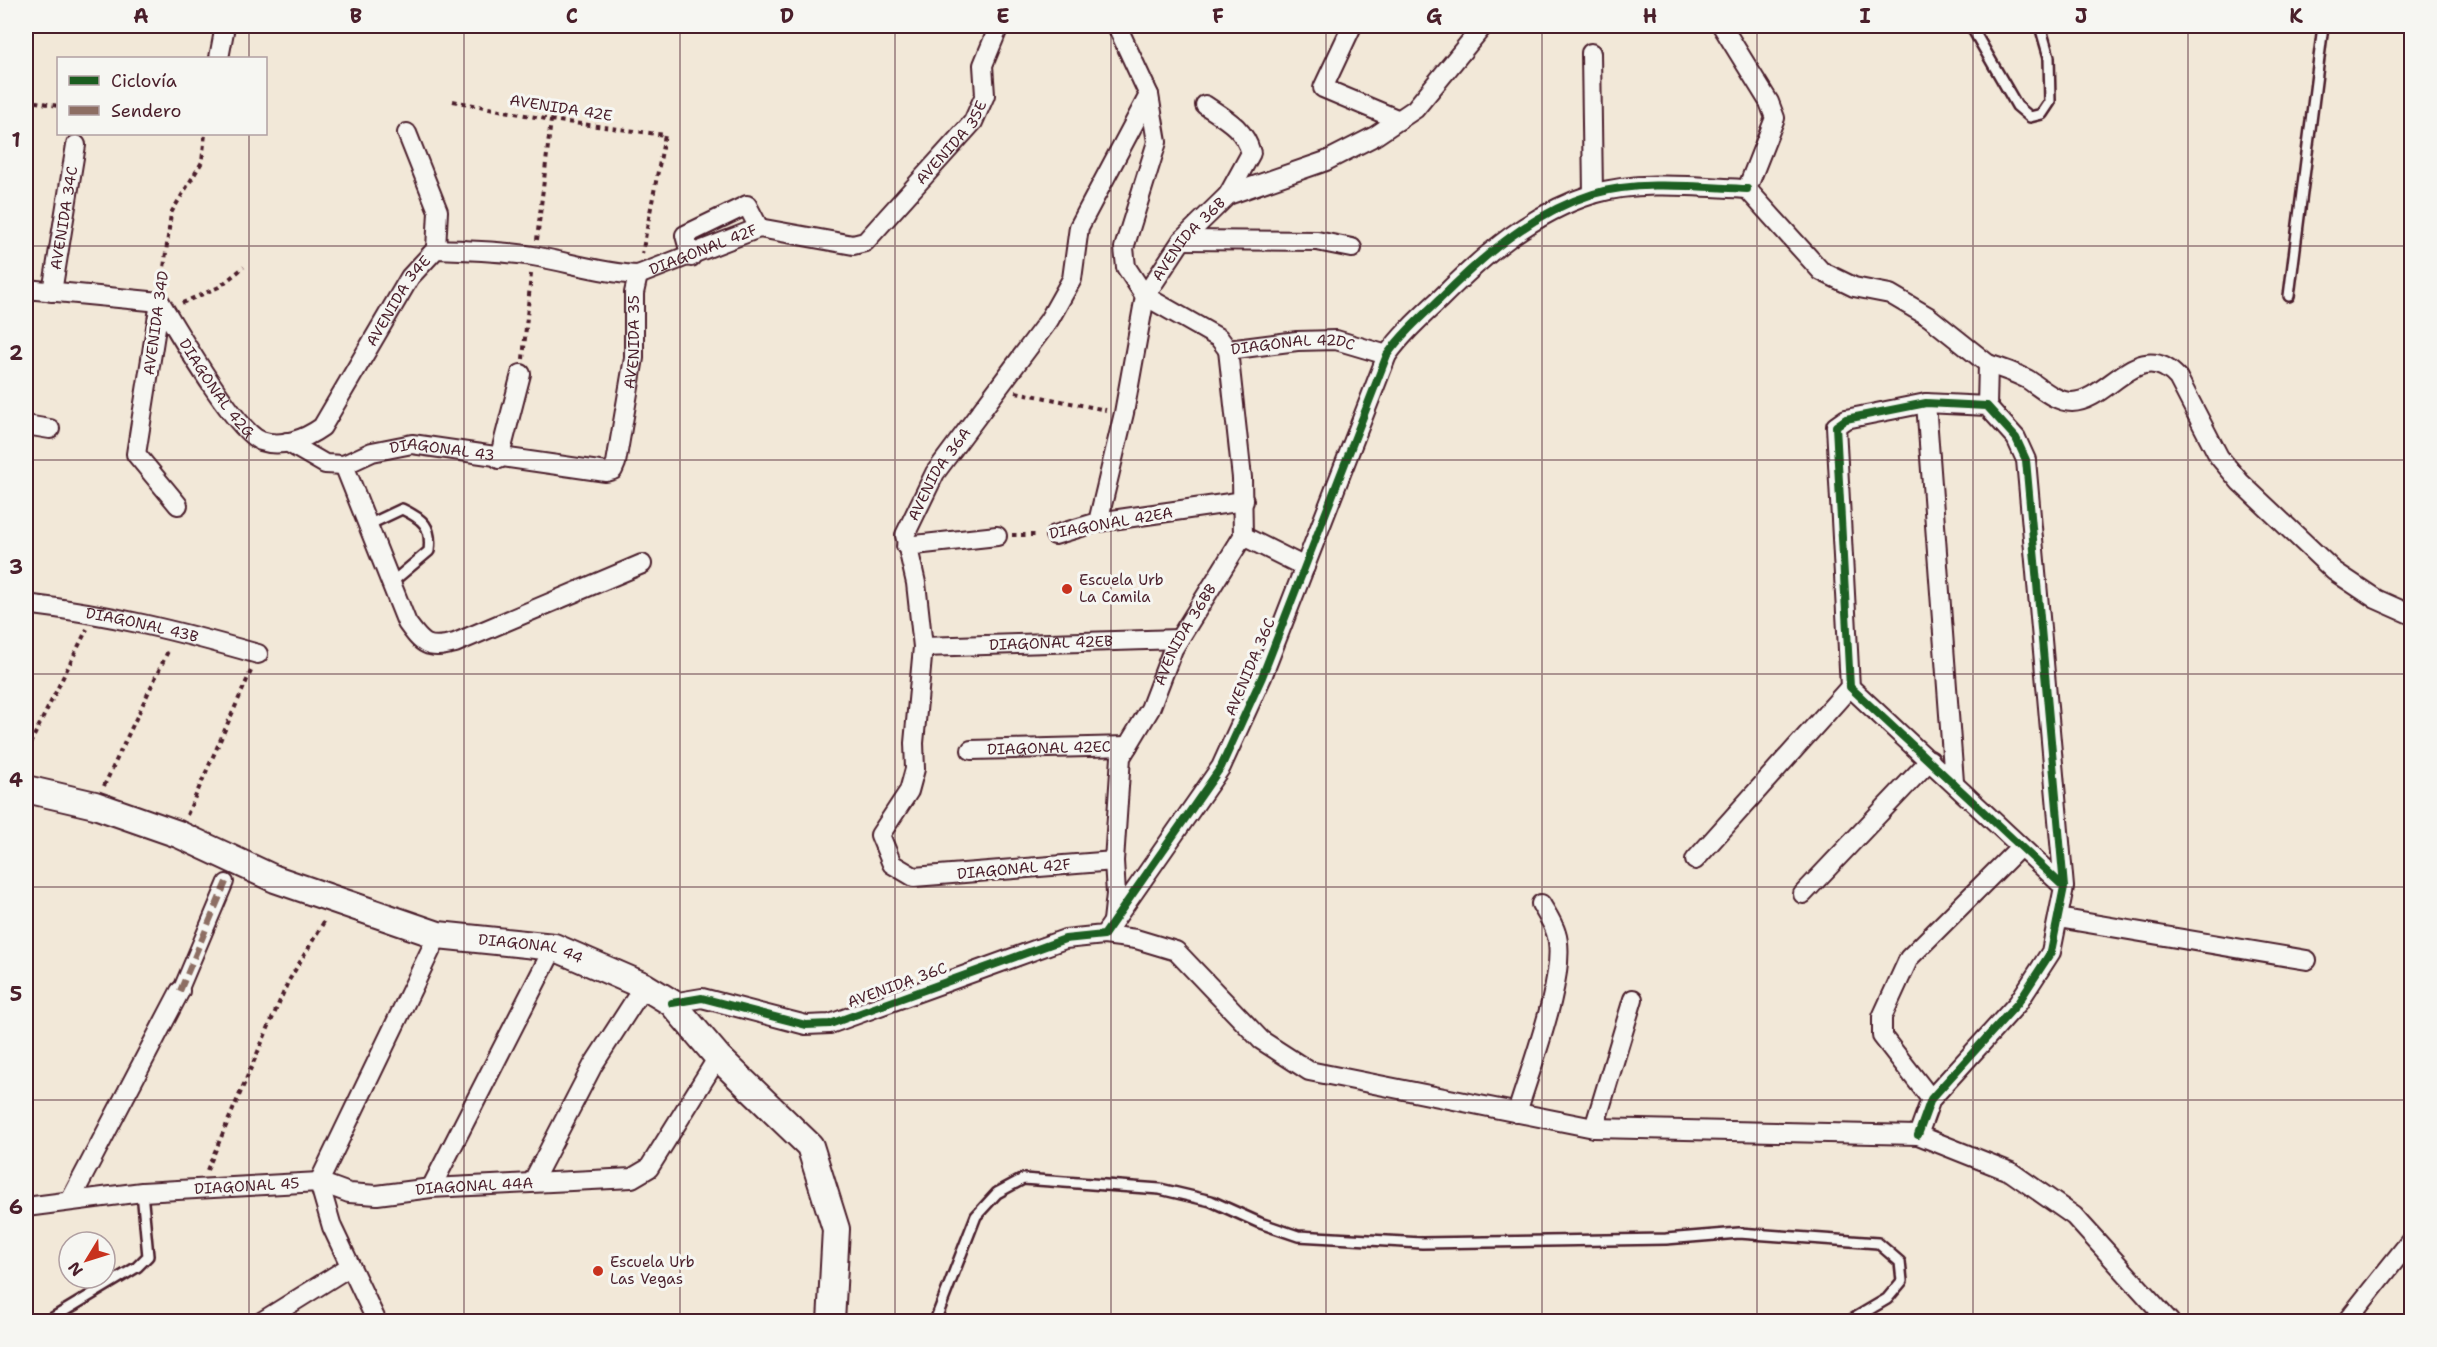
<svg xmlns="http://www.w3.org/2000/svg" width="2437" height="1347" viewBox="0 0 2437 1347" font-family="'Shantell Sans',sans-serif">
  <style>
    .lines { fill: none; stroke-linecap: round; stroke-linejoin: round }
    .service-casing { stroke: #4a1f2b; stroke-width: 14 }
    .pedestrian-casing { stroke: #4a1f2b; stroke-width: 18 }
    .minor-casing { stroke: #4a1f2b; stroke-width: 22 }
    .secondary-casing { stroke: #4a1f2b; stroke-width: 30 }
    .path { stroke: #4a1f2b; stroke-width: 4; stroke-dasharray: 4.5 4.5; stroke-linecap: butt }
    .service { stroke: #f6f6f2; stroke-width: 9 }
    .pedestrian { stroke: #f6f6f2; stroke-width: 14 }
    .minor { stroke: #f6f6f2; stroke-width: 18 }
    .secondary { stroke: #f6f6f2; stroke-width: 26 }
    .quiet { stroke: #8d6e63; stroke-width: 6; stroke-dasharray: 12 6; stroke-linecap: butt }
    .cycleway-casing { stroke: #f6f6f2; stroke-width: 11 }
    .cycleway { stroke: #1b5e20; stroke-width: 8 }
    .grid { fill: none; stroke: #4a1f2b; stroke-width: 1.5; stroke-opacity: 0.55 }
    .poi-dot { fill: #c8321e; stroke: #f6f6f2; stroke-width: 2 }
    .labels { text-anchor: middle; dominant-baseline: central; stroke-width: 6; stroke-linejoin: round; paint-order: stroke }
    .street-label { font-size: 15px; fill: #4a1f2b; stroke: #f6f6f2 }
    .poi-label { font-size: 15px; fill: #4a1f2b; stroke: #f6f6f2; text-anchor: start }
    .neatline { fill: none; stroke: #4a1f2b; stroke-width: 2 }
    .grid-label { font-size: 20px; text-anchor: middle; font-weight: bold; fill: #4a1f2b }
  </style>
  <rect width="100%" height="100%" fill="#f2e8d8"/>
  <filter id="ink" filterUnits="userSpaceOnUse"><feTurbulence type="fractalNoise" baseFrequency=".0167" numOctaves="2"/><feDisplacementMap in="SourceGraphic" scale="12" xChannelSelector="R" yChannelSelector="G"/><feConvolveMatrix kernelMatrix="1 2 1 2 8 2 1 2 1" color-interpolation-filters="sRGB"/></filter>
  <g filter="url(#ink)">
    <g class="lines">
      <defs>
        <path id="service" d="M1971,26L2017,106L2030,117L2042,114L2050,102L2049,57L2040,26
          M2289,296L2323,26
          M368,525L402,509C423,519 432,526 429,551L391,583
          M937,1316L976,1216L997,1193L1023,1179L1160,1189L1211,1201L1260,1223L1298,1236L1422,1243L1666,1239L1739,1233L1878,1243L1900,1262L1902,1281L1887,1299L1848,1322
          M46,1322L137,1267L148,1256L142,1192"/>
        <path id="pedestrian" d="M180,991L226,882"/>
        <g id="minor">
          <path id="s1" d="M1117,26L1149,95L1157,142L1124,248L1126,267L1145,296L1219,338L1228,350L1297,341L1336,340L1387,355"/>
          <path d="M1352,26L1323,88L1399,120"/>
          <path d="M1722,26L1769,102L1775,118L1747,189"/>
          <path d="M1591,53L1593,194"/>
          <path d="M219,58L225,26"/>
          <path d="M1205,105C1226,119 1244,128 1251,153L1228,195"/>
          <path d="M1747,189L1821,271L1854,287L1890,294L1929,317L1988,364L1987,406"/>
          <path d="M1182,240L1317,241L1352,248"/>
          <path id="s2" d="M436,249C469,250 501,251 533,256C568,262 602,273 638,275L759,228L853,245L865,242L973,122L985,95L983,65L999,26"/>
          <path d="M691,257L685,235L747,205L759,228"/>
          <path id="s3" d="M26,289L160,302C177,330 235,431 261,441C282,448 305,439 322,427L410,277L436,249L438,211L407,133"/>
          <path id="s4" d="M52,292L76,145"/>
          <path d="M160,302L136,454L178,505"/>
          <path d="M1988,364C2001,368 2015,373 2027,379C2040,387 2055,402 2072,402C2109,401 2139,335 2178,378L2219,457L2240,482L2334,571L2376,599L2412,615"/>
          <path d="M1926,403L1954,782"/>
          <path d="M26,425L50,429"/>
          <path id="s5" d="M287,442L325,464L344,465L372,452L412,444L606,472L613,470L616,463L634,358V293L638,275"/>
          <path d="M499,459L521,374"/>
          <path d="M344,465L407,623C423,645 427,650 455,643L642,564"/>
          <path id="s6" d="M1098,522L1124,413L1145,296L1182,240L1228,195L1326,161L1375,136L1415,109L1483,26"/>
          <path d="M1055,535L1098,522L1244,501"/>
          <path d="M1243,536L1305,567"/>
          <path d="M906,546L997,536"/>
          <path id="s7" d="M26,604C109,614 178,631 258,654"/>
          <path id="s8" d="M923,647L1179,639"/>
          <path id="s9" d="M971,750L1128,746"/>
          <path d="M1695,860L1850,687"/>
          <path id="s10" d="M1114,861L914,877L892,864L880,835L909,791L915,769L914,743L923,647L916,583L905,535L935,473L1049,320L1072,279L1079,227L1149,95"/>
          <path d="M1803,894L1930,760"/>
          <path d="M2058,918L2307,960"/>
          <path id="s11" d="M1113,921L1116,894L1114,861L1121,757L1150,709L1173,649L1243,536L1242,478L1228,350"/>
          <path id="s12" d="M438,935L319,1182L349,1193L377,1195L431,1188L632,1178L649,1168L718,1057"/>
          <path d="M1104,935L1136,939L1176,951L1261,1040L1309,1071L1594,1128L1918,1135L2011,1172L2074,1216L2170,1322"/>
          <path d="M672,1003L702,998L806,1025L830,1024L1065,939L1104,935L1221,767L1262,677L1387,355C1402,334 1421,317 1440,299C1484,255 1532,213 1593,194C1639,180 1699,187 1747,189"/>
          <path d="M1931,1099L1882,1036V1017L1909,958L2020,847"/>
          <path d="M1517,1113C1529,1072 1569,971 1556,933C1553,923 1546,913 1541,904"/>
          <path d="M1594,1128L1633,999"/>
          <path d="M1918,1135L1931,1099L2018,1003L2051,952L2064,887L2026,460L2016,438L1987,406L1926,403L1846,419L1836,426L1850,687L2064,887"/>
          <path d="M533,1181L593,1065L644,986"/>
          <path d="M431,1188L554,947"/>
          <path d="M70,1201L180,991"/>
          <path id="s13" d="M26,1207L142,1192L319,1182L332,1227L377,1322"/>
          <path d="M261,1322L349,1267"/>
          <path d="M2346,1322L2412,1239"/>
        </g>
        <g id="secondary">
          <path id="s14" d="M26,789L95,805L178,834L275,879L438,935L554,947L644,986L672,1003L718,1057L810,1146L836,1229L831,1322"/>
        </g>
      </defs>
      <use href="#service" class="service-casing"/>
      <use href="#pedestrian" class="pedestrian-casing"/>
      <use href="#minor" class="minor-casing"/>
      <use href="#secondary" class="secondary-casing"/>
      <path class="path" d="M26,100L58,106
        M453,101L551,120L665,135L642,254
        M537,240L551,120
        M162,284L171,213L202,162L205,134
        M182,303L219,287L244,267
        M523,359L531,274
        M1016,392L1106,410
        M1012,535H1038
        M26,752L87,629
        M104,786L169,649
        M187,815L251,671
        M207,1170L288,982L325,920"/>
      <use href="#service" class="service"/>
      <use href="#pedestrian" class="pedestrian"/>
      <use href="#minor" class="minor"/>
      <use href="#secondary" class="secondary"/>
      <path class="quiet" d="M180,991L226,882"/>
      <defs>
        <path id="cycleway" d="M672,1003L702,998L806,1025L830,1024L1065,939L1104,935L1221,767L1262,677L1387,355C1402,334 1421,317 1440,299C1484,255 1532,213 1593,194C1639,180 1699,187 1747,189
          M1918,1135L1931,1099L2018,1003L2051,952L2064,887L2026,460L2016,438L1987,406L1926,403L1846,419L1836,426L1850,687L2064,887"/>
      </defs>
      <use href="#cycleway" class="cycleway-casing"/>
      <use href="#cycleway" class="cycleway"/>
    </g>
  </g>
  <path class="grid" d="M249,26V58M464,26V1322M680,26V1322M895,26V1322M1111,26V1322M1326,26V1322M1542,26V1322M1757,26V1322M1973,26V1322M2188,26V1322M249,134V1322M26,246H2412M26,460H2412M26,674H2412M26,887H2412M26,1100H2412"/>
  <g class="poi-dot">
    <circle cx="1067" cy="589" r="6"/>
    <circle cx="598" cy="1271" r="6"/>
  </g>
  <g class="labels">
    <g class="street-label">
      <text transform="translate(561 108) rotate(9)">AVENIDA 42E</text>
      <text stroke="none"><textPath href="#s2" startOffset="574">AVENIDA 35E</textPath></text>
      <text stroke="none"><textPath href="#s4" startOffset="75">AVENIDA 34C</textPath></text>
      <text stroke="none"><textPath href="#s6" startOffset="303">AVENIDA 36B</textPath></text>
      <text stroke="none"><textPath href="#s2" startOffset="274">DIAGONAL 42F</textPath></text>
      <text stroke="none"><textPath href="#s3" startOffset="520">AVENIDA 34E</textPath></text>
      <text transform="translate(156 323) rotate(-82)">AVENIDA 34D</text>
      <text stroke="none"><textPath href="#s5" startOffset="468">AVENIDA 35</textPath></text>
      <text stroke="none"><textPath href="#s1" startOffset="454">DIAGONAL 42DC</textPath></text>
      <text stroke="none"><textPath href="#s3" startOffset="238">DIAGONAL 42G</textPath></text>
      <text stroke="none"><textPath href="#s5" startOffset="165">DIAGONAL 43</textPath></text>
      <text stroke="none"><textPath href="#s10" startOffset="639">AVENIDA 36A</textPath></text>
      <text transform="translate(1111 523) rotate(-10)">DIAGONAL 42EA</text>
      <text stroke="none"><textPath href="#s7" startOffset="118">DIAGONAL 43B</textPath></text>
      <text stroke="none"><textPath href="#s11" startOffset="303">AVENIDA 36BB</textPath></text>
      <text stroke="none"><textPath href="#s8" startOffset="128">DIAGONAL 42EB</textPath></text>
      <text transform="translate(1250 667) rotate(-67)">AVENIDA 36C</text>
      <text stroke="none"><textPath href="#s9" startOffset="78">DIAGONAL 42EC</textPath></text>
      <text transform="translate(1014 869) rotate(-5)">DIAGONAL 42F</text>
      <text stroke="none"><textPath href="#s14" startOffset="532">DIAGONAL 44</textPath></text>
      <text transform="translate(897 985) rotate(-20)">AVENIDA 36C</text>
      <text stroke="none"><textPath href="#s13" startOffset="222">DIAGONAL 45</textPath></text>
      <text stroke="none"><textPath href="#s12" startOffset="432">DIAGONAL 44A</textPath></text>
    </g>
    <g class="poi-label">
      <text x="1079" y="580">Escuela Urb<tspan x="1079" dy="17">La Camila</tspan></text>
      <text x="610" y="1262">Escuela Urb<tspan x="610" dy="17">Las Vegas</tspan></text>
    </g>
  </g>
  <rect width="2437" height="1347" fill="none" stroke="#f6f6f2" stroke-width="66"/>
  <rect x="57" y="57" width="210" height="78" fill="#f6f6f2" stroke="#b1a0a2" stroke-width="1.5"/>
  <rect x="69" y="76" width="30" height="9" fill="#1b5e20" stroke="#b1a0a2" stroke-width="1.5"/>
  <text x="111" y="87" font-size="18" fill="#4a1f2b">Ciclovía</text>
  <rect x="69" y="106" width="30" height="9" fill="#8d6e63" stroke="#b1a0a2" stroke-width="1.5"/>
  <text x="111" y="117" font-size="18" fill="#4a1f2b">Sendero</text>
  <g transform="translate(87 1260) rotate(232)"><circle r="28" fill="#f6f6f2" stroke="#b1a0a2" stroke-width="1.5"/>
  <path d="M0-4.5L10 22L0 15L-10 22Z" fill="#c8321e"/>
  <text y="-9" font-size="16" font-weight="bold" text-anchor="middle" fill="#4a1f2b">N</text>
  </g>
  <rect x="33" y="33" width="2371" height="1281" class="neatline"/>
  <g class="grid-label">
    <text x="141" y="23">A</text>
    <text x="356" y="23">B</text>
    <text x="572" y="23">C</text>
    <text x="787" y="23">D</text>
    <text x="1003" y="23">E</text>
    <text x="1218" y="23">F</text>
    <text x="1434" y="23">G</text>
    <text x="1650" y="23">H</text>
    <text x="1865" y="23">I</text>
    <text x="2081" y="23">J</text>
    <text x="2296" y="23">K</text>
    <text x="16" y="147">1</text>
    <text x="16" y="360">2</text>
    <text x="16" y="574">3</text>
    <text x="16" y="787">4</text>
    <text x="16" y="1001">5</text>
    <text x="16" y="1214">6</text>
  </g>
</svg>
